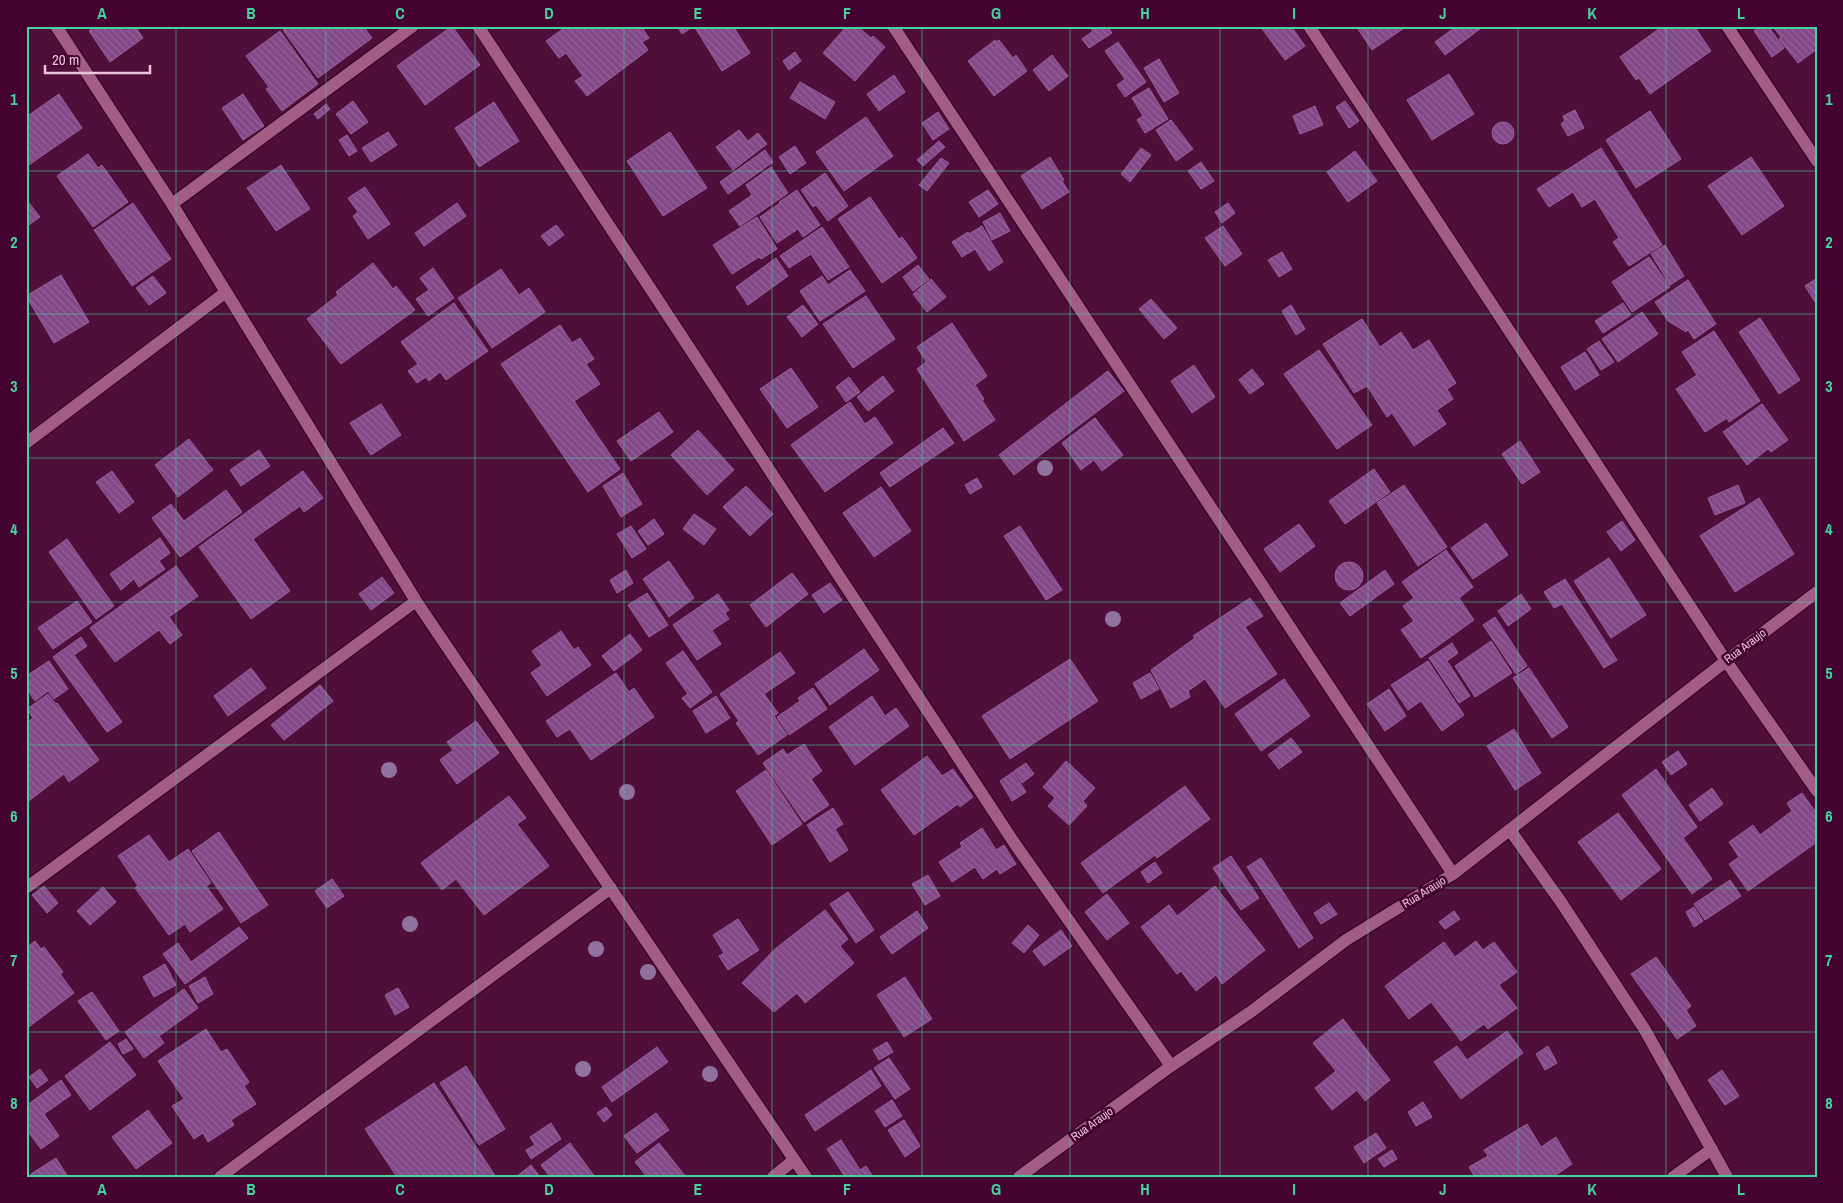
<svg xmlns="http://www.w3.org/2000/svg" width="1843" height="1203" viewBox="0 0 1843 1203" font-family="'Archivo Narrow',sans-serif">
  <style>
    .building { fill: url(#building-back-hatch); stroke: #96609a }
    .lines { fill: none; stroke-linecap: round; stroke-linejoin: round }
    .minor-casing { stroke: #2e0020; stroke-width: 14 }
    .minor { stroke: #a35c86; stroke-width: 12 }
    .tree { fill: #8f729d }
    .grid { fill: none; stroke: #45d49e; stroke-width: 1; stroke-opacity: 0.55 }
    .labels { text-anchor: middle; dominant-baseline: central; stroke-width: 5; stroke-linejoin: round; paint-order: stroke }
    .street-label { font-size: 12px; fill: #ecc4da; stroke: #440331 }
    .neatline { fill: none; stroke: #45d49e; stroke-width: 2 }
    .grid-label { font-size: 16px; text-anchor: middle; font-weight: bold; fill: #45d49e }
  </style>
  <defs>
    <pattern id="building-back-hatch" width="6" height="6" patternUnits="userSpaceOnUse" patternTransform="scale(1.25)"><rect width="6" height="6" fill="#824888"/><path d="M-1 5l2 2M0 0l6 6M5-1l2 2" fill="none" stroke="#946198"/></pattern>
  </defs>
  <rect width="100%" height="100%" fill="#500f3b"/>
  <path class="building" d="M96,26H122L126,31L132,26H135L143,38L110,62L89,31Z
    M288,26H363L372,38L318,78L283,30Z
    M452,26L480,65L425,105L397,66Z
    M567,26H641L649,38L642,42L648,50L587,96L575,81L583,76L566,53L559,58L546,41Z
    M677,26H690L691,28L682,34Z
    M694,26H733L750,53L722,71Z
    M847,26H857L871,38L873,36L885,47L855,81L823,53Z
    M1093,26H1107L1112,33L1089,48L1082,39L1093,31L1091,28Z
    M1260,26H1291L1305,46L1285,60Z
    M1356,26H1407L1372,50Z
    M1457,26H1484L1445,55L1435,42Z
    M1663,26H1694L1711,51L1650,94L1639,78L1636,80L1620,57Z
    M1761,26H1768L1784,48L1772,57L1754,31Z
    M1772,26H1817V49L1798,63L1779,39L1781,37Z
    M280,31L318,84L282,111L266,89L269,87L246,56Z
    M995,40L996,42L999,40L1013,58L1016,55L1027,71L994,96L968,61Z
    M1118,42L1146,82L1125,97L1117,85L1125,79L1105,51Z
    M795,52L801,61L789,70L783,61Z
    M1052,55L1068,76L1049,91L1033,70Z
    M1159,59L1179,93L1164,102L1144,68Z
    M1449,74L1474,114L1432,140L1407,100Z
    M894,75L905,92L879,111L867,94Z
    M800,82L835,102L825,119L790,98Z
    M1149,88L1168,119L1145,133L1137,120L1143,116L1132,98Z
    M59,94L82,128L26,167V117Z
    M243,94L264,126L243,140L222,108Z
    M353,101L368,122L351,134L336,114Z
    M1345,101L1359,121L1349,128L1336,107Z
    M494,102L519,141L479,167L455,128Z
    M326,104L330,109L318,119L314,114Z
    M1315,106L1323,125L1300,134L1293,116Z
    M1575,110L1584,128L1568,136L1561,124L1565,121L1563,116Z
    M1650,111L1681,159L1636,188L1606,140Z
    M938,112L949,129L933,140L922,123Z
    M866,117L893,156L844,191L816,152Z
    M1171,120L1193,149L1176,161L1156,130Z
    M1492 133a11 11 0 1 1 22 0a11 11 0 1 1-22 0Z
    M739,130L748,141L758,133L767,144L733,170L716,147Z
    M388,132L397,145L371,162L362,148Z
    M670,132L707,188L663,216L627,161Z
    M347,135L357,151L349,156L339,140Z
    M939,141L945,147L923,166L917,160Z
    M795,146L806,163L790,174L779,157Z
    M1141,148L1151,155L1130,182L1121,174Z
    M1601,148L1662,245L1629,266L1613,242L1619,238L1595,199L1582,207L1573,192L1549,207L1537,189Z
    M765,150L773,162L728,194L720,182Z
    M1355,151L1377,181L1348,202L1327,172Z
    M88,154L98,168L102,165L128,202L93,227L57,176Z
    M1050,157L1064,180L1062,181L1069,192L1042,209L1021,176Z
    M1751,157L1784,206L1742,235L1708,186Z
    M941,158L949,163L927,191L919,185Z
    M1201,162L1214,181L1201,189L1188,171Z
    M281,165L310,209L276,231L247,188Z
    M771,167L788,193L740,226L729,211L752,195L746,185Z
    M825,173L848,206L828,221L816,205L813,207L801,190Z
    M365,187L390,224L368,239L353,216L358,212L348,198Z
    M797,190L820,225L803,237L798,229L777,243L760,217L780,203L779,202Z
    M988,190L998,204L979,217L969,202Z
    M870,197L899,239L902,237L917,258L882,283L838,219Z
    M26,199L40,217L26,227Z
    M133,203L171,259L132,286L94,230Z
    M457,203L466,216L424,246L415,233Z
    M1228,203L1235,213L1222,223L1215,212Z
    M1000,213L1010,231L992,240L983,222Z
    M757,217L777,249L761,259L759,257L732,274L713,245Z
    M556,225L564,235L549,246L541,236Z
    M982,226L1003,262L989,271L975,249L962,257L952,242L968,232L969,234Z
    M1223,226L1242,254L1225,266L1205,238Z
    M822,227L849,267L828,280L811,254L789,268L780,256Z
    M1665,245L1684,276L1670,285L1651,254Z
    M1282,252L1292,269L1279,277L1268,260Z
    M1649,257L1670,287L1632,312L1612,282Z
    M776,258L788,276L748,305L736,287Z
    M373,263L393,289L396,286L415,310L341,364L307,319L338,295L336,292Z
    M918,265L929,279L913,291L903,277Z
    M433,268L454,298L428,316L416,299L429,290L420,278Z
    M501,269L519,295L529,288L545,312L492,348L458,298Z
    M850,270L865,291L820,321L800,291L822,276L828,285Z
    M61,275L89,322L54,343L26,296Z
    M153,276L166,293L149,305L136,288Z
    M1817,278V305L1805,286Z
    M931,279L946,297L927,312L913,294Z
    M1688,280L1716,324L1694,339L1688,330L1686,332L1668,321L1655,302Z
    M866,296L895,339L853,368L823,324Z
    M1151,299L1177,328L1164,339L1139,309Z
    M454,303L488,351L446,380L440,372L429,381L426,377L417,383L408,371L418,364L401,342Z
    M1623,303L1631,315L1603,333L1595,321Z
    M803,305L818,324L802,337L787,317Z
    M1291,305L1305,329L1296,335L1282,311Z
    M1642,312L1658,334L1618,362L1602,339Z
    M1760,318L1800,380L1779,394L1739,332Z
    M1362,319L1380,347L1401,332L1413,350L1429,340L1456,383L1447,389L1453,399L1437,410L1446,424L1414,446L1392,413L1387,417L1367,386L1354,393L1323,344Z
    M952,323L987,376L975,385L984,399L982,400L995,420L964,441L917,369L926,362L917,347Z
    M560,325L572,343L580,338L594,359L586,364L600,384L574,401L620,469L588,492L501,364Z
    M1714,331L1760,401L1729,422L1727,418L1705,432L1676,389L1697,375L1682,352Z
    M1599,341L1614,362L1601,370L1587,349Z
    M1319,350L1372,425L1337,449L1284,374Z
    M1585,352L1599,375L1575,390L1561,367Z
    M1194,365L1215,397L1192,413L1171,381Z
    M791,368L818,407L787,428L760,389Z
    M1252,369L1264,384L1250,394L1239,380Z
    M1108,371L1124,391L1014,475L999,455Z
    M883,376L894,391L868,411L857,397Z
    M849,377L860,392L846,402L836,387Z
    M850,402L865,424L875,417L893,443L825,492L791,445Z
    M381,404L401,435L371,455L350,423Z
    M1762,404L1788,440L1771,452L1768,449L1747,465L1723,432Z
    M659,412L673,432L631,461L617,441Z
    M1095,418L1123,455L1102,471L1094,460L1081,470L1062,443Z
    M943,428L954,443L890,487L880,473Z
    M698,430L734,470L707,495L671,455Z
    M189,439L213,470L178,497L155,465Z
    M1520,441L1540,472L1522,484L1502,454Z
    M259,450L270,466L241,486L230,470Z
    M1374,469L1390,492L1345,524L1329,501Z
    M112,471L134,502L119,513L96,482Z
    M303,471L323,498L304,512L300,506L253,539L290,591L251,619L199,547Z
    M623,473L642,504L621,517L603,486Z
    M977,478L982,487L970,494L965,485Z
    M1404,485L1447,547L1418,566L1377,503Z
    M1738,485L1745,503L1715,515L1708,498Z
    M746,486L773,514L750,536L723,507Z
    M881,487L911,531L874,557L843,513Z
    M226,490L242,512L180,557L152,518L171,504L184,521Z
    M1759,498L1794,554L1735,592L1700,536Z
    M694,514L716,529L704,545L683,529Z
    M654,519L664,534L648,545L638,531Z
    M1622,521L1635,540L1621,551L1607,532Z
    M1486,523L1508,555L1473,579L1451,548Z
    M1299,524L1315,546L1280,572L1264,549Z
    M631,526L646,549L632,558L617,534Z
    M1020,526L1062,590L1046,600L1004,536Z
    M160,538L170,553L159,561L165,569L139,587L134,579L121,590L110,574Z
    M67,539L114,606L96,619L49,552Z
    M1446,550L1473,587L1459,598L1474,620L1421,658L1401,630L1414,621L1403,606L1414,598L1402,582Z
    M1609,558L1646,615L1611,638L1574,581Z
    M669,561L694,598L669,617L643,579Z
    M1335 576a14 14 0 1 1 28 0a14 14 0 1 1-28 0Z
    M176,566L198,596L169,617L182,635L170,644L159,630L115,662L90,628Z
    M626,570L633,583L617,593L610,580Z
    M1385,570L1394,584L1350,616L1340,603Z
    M792,573L808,594L766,627L750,605Z
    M382,577L394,593L371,610L359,594Z
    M1565,579L1617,660L1604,668L1562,604L1554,608L1544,592Z
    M830,583L842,600L824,613L812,595Z
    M647,593L668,625L649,637L628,605Z
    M718,594L729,610L725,613L729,619L712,630L721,644L697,660L673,625Z
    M1521,594L1531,609L1508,626L1498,611Z
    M1250,598L1263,616L1245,627L1277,674L1225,708L1205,679L1188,691L1190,697L1171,708L1151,670L1195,638L1193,636Z
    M77,601L92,622L53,649L38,628Z
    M1495,617L1527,666L1516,674L1483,625Z
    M561,631L574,650L578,647L591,665L547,696L531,673L542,665L532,651Z
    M630,634L642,650L614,671L602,656Z
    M81,637L87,646L74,655L122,722L107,732L53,657Z
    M1491,641L1512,673L1475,697L1455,666Z
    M1452,643L1458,653L1447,661L1470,696L1459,703L1429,658Z
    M864,649L879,670L830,705L815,684Z
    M683,651L712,692L690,708L682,698L688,694L666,663Z
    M780,652L795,673L764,694L778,713L774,716L787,735L758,755L736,723L739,721L720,694Z
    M1070,659L1098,701L1010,759L982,716Z
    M49,661L68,689L54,699L48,691L35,701L26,688V676Z
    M1428,661L1464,715L1442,731L1421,701L1408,710L1391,685Z
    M251,668L266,688L228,716L214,696Z
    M1529,668L1568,727L1552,738L1513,678Z
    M616,673L629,692L634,688L654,717L591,760L570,729L557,737L546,721Z
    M1150,673L1159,689L1141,699L1133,683Z
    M1284,679L1310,716L1261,751L1235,714Z
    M320,685L333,701L284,740L271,725Z
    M813,688L827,709L789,735L777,717L800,701L798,698Z
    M1389,689L1406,716L1385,731L1367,704Z
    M48,694L56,704L57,703L99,760L69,782L64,774L26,803V723L33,718L27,709Z
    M716,696L730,718L706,733L693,711Z
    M872,696L885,716L896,708L909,726L855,765L829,727Z
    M476,721L499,753L457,784L440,760L453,750L447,742Z
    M1514,729L1541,773L1515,790L1487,746Z
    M1291,738L1302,752L1279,769L1268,755Z
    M804,744L822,771L811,779L829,805L804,822L763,763L783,749L787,755Z
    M1678,751L1687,764L1671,775L1662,762Z
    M927,756L942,776L953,769L973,797L960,807L958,804L914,835L881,790Z
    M1066,761L1095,788L1083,801L1087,806L1069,825L1048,806L1055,798L1043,787Z
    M1026,763L1034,774L1022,783L1014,771Z
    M1656,769L1697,827L1683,838L1712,879L1692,894L1622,795Z
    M766,770L802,824L772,845L736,791Z
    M1013,772L1026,792L1012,801L1000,781Z
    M1185,786L1210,819L1157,858L1155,855L1103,893L1081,863Z
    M1712,788L1723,804L1700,821L1689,805Z
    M1802,793L1817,814V842L1748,891L1729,864L1739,857L1729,842L1753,825L1760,835L1792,811L1787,803Z
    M509,796L526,818L517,824L549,866L484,915L456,879L442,890L421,863Z
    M833,808L843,824L835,829L848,850L830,862L807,825Z
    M1618,813L1661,869L1621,900L1578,842Z
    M982,828L996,850L1004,845L1016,864L1000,874L997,869L983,879L975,867L952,882L939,862L962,847L960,843Z
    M219,832L268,905L241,923L192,851Z
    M149,835L169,862L188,849L211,883L206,886L223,909L190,932L185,924L169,935L135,888L138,886L118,856Z
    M1231,856L1259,898L1241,910L1213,868Z
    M1261,858L1313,938L1299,948L1247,867Z
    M1155,862L1162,873L1148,883L1141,872Z
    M928,875L940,896L925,905L912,884Z
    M332,879L344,896L327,908L315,891Z
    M1730,880L1741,896L1705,920L1694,904Z
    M44,886L58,903L47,913L32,895Z
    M1215,886L1265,950L1222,984L1216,975L1196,991L1181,971L1177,974L1141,927L1169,905L1177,916Z
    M103,887L116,902L90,925L77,911Z
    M848,892L874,930L856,943L830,904Z
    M1107,894L1129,923L1107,940L1085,912Z
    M1329,903L1337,914L1321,924L1314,913Z
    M1694,907L1703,921L1694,927L1686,912Z
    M825,910L848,939L840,946L854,963L805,1003L797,993L774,1012L742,983L775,949Z
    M917,911L928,928L892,954L880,937Z
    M1454,911L1460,919L1445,929L1439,922Z
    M738,919L759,950L728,970L719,956L724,953L713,935Z
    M1028,925L1039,935L1024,953L1012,943Z
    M239,927L248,938L185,984L163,954L178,943L191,962Z
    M1061,930L1072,946L1044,966L1033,951Z
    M35,941L41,949L44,947L63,972L60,974L74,993L26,1029V948Z
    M1476,941L1483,950L1494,942L1517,972L1499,985L1517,1008L1488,1029L1484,1024L1461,1041L1431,1002L1409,1019L1385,986L1444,942L1455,957Z
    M1656,957L1691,1006L1686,1010L1696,1026L1677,1039L1631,974Z
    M165,964L176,985L154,997L143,977Z
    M205,977L213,994L198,1003L189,986Z
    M905,977L932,1019L904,1037L877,995Z
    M398,988L409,1007L395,1015L385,995Z
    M184,989L198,1008L159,1036L164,1043L144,1058L125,1032Z
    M92,992L119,1031L106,1040L78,1001Z
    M1343,1019L1390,1080L1365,1101L1357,1090L1332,1110L1315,1088L1336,1071L1313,1043Z
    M206,1029L221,1052L227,1049L249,1082L244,1086L256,1104L231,1120L234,1125L208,1142L203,1133L194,1139L172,1106L184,1099L158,1061Z
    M1507,1031L1523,1053L1461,1099L1434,1062L1457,1046L1467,1060Z
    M126,1039L133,1049L123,1054L118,1044Z
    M110,1042L136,1075L90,1110L65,1076Z
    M887,1042L893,1052L879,1060L873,1050Z
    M1548,1046L1557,1063L1545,1070L1536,1054Z
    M657,1047L668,1062L612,1102L602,1087Z
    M889,1058L910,1089L895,1099L874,1068Z
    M466,1066L505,1129L479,1145L440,1083Z
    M40,1069L48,1080L37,1088L29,1077Z
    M871,1070L881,1086L815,1131L805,1115Z
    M1722,1070L1739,1096L1725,1105L1708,1080Z
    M61,1080L71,1095L44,1114L59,1136L41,1149L26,1129V1106Z
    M434,1083L496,1177H397L365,1129Z
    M892,1100L902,1116L885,1127L875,1111Z
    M1423,1102L1432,1117L1416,1126L1408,1112Z
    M606,1107L612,1115L604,1122L597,1113Z
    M148,1110L172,1143L136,1169L112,1137Z
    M656,1113L669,1130L637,1153L624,1136Z
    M904,1120L920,1146L905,1157L888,1130Z
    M551,1123L561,1139L531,1159L526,1150L535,1145L530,1137Z
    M1527,1124L1541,1147L1556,1137L1572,1164L1553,1177H1475L1469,1167L1488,1156L1484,1150Z
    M1376,1133L1386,1148L1364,1163L1354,1147Z
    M841,1140L860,1170L866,1166L873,1177H845L827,1149Z
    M570,1143L595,1177H550L541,1165Z
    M659,1143L686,1177H647L635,1162Z
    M1392,1150L1397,1159L1384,1167L1378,1159Z
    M56,1158L68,1177H33L31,1174Z
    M531,1165L540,1177H516Z"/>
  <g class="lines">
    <defs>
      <path id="minor" d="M478,26L1015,844L1171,1066
        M893,26L1453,874
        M1309,26L1726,661L1817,791
        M1727,26L1817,161
        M172,204L413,26
        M226,292L416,601L806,1177
        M26,443L226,292L172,204L56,26
        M1510,830L1561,902L1645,1030L1727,1177
        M26,888L416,601
        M220,1177L611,888
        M773,1177L794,1160
        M1019,1177L1171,1066L1252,1011L1346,940L1453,874L1726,661L1817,592
        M1673,1177L1712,1149"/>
    </defs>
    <use href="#minor" class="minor-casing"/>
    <use href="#minor" class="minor"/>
  </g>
  <g class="tree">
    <circle cx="1045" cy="468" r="8"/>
    <circle cx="1113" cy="619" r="8"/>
    <circle cx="389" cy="770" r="8"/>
    <circle cx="627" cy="792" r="8"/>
    <circle cx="410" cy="924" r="8"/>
    <circle cx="596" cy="949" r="8"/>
    <circle cx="648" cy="972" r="8"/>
    <circle cx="583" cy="1069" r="8"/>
    <circle cx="710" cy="1074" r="8"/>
  </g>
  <path class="grid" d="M176,26V1177M326,26V1177M475,26V1177M624,26V1177M772,26V1177M922,26V1177M1070,26V1177M1220,26V1177M1368,26V1177M1518,26V1177M1666,26V1177M26,171H1817M26,314H1817M26,458H1817M26,602H1817M26,745H1817M26,888H1817M26,1032H1817"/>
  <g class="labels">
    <g class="street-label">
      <text transform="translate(1745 646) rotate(-37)">Rua Araujo</text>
      <text transform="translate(1424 892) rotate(-32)">Rua Araujo</text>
      <text transform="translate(1092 1124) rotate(-36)">Rua Araujo</text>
    </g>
  </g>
  <rect width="1843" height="1203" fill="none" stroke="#440331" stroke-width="55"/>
  <path d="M45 65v8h105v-8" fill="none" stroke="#ecc4da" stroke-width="2.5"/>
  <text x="52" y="65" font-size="15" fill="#ecc4da" stroke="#440331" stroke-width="4" paint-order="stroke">20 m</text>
  <rect x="28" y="28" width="1788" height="1148" class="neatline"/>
  <g class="grid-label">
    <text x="102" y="19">A</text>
    <text x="251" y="19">B</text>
    <text x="400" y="19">C</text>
    <text x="549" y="19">D</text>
    <text x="698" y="19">E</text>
    <text x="847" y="19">F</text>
    <text x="996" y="19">G</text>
    <text x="1145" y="19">H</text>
    <text x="1294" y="19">I</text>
    <text x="1443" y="19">J</text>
    <text x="1592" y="19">K</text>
    <text x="1741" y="19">L</text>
    <text x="14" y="105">1</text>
    <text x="1829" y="105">1</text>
    <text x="14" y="248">2</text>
    <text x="1829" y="248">2</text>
    <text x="14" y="392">3</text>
    <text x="1829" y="392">3</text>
    <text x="14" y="535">4</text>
    <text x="1829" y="535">4</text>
    <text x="14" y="679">5</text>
    <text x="1829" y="679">5</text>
    <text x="14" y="822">6</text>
    <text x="1829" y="822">6</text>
    <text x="14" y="966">7</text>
    <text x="1829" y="966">7</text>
    <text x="14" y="1109">8</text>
    <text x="1829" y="1109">8</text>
    <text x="102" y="1195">A</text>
    <text x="251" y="1195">B</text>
    <text x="400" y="1195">C</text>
    <text x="549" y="1195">D</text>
    <text x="698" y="1195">E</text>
    <text x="847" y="1195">F</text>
    <text x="996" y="1195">G</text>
    <text x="1145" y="1195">H</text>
    <text x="1294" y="1195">I</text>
    <text x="1443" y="1195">J</text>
    <text x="1592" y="1195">K</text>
    <text x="1741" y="1195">L</text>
  </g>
</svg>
